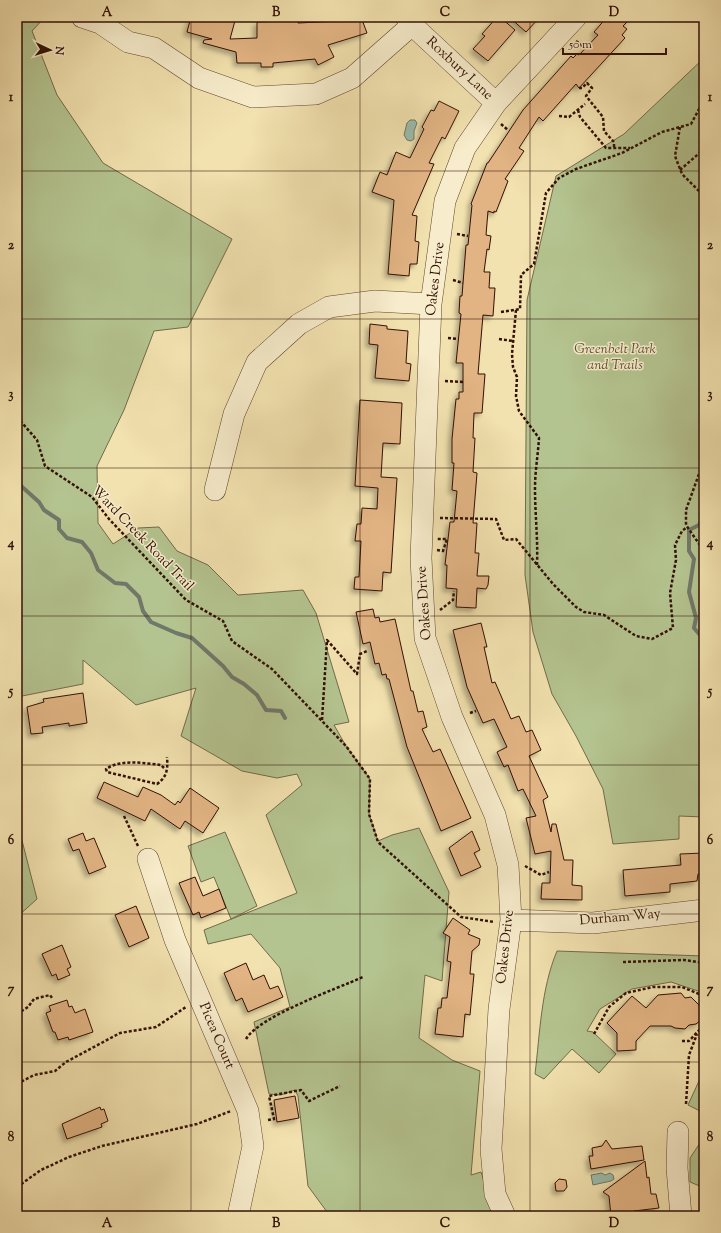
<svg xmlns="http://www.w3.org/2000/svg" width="721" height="1233" viewBox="0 0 721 1233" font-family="'Sorts Mill Goudy',serif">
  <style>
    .green { fill: #b4c490; stroke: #736a4a }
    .water { fill: #9bbdad; stroke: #717869 }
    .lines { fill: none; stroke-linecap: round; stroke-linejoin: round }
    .stream { stroke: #717869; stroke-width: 4 }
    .building { fill: #e2b484; stroke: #321004; filter: url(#shadow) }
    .minor-casing { stroke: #62442f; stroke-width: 22 }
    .path { stroke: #321004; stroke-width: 2.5; stroke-dasharray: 3 2; stroke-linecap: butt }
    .minor { stroke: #f7eccb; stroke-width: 21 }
    .grid { fill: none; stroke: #321004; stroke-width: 1; stroke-opacity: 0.55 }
    .labels { text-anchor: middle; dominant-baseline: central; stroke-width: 3; stroke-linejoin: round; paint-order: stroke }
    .street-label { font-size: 14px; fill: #321004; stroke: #f7eccb }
    .park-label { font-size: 14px; font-style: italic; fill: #604f35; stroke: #f7eccb }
    .neatline { fill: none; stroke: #321004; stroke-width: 1.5 }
    .grid-label { font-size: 13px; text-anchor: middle; font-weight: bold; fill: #321004 }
  </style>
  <defs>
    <filter id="shadow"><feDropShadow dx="-3.5" dy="3.5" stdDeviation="2" flood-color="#0004"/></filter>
  </defs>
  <rect width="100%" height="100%" fill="#f2e2af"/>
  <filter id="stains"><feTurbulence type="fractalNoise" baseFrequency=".005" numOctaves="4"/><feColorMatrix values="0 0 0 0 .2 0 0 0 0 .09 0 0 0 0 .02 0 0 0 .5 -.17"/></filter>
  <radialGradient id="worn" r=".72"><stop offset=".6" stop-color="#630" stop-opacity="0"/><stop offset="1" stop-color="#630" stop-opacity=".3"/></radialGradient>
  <path class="green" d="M17,17H45L32,31L57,95L103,163L232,239L188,327L154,331L124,410L97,466L98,523L113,544L138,528L159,527L177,551L208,565L238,595L303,590L316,613L349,722L334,725L346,746L370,779L369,814L378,841L392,835L419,828L449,892L442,981L425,975L419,1038L452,1060L480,1071L471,1175L481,1172L486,1187L499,1216H330L308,1186L298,1096L295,1090L281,1095L269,1094L254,1022L290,1007L280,968L251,934L208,944L204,930L297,893L266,815L302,785L297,774L277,778L242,771L181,736L196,688L136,705L83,660V684L17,697Z
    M704,58V817L679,816V839L613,844L603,789L576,736L552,694L533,632L525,575L527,300L556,176L624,134Z
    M17,821L37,899L17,917Z
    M225,832L257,906L231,919L214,877L201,882L188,846Z
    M557,951L704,956V993L671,982L632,989L600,1009L587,1031L593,1032L616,1054L599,1073L572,1049L544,1079L535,1074C540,1033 541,989 557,951Z
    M704,1070V1117L702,1112L688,1105Z
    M704,1137V1185L702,1187L690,1182V1158Z"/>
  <path class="water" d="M410,120H415L417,123L414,131V139L411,141L407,140L404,135L407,123Z
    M602,1173L605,1175L610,1173L613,1175L614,1179L611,1181L593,1185L591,1175Z"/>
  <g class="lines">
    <path class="stream" d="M17,479L20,485L39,502L44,510L59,520V529L67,538L82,542L91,553L98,570L115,583L126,584L139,597L143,611L151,622L176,633L192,638L223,666L232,677L244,684L257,695L266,710L281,711L285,718
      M704,515L699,525L689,530V551L694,559L689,592L696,618L694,628L700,635L704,637"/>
  </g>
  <path class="building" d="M191,17H236L230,39L257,38V22L284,21V17H298V23L339,21L338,17H361L367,33L328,45L334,57L318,65L315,59L273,63V67H261V63H237L236,52L203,43L204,40L212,39L187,32Z
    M497,17H500L515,30L488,61L473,49L485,36L482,34Z
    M509,17H540L526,32Z
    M607,17H632L623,26L627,29L622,35L625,38L579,88L576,84L543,121L539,117L519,148L524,151L505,179L508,181L496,212L494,211V213L488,211L486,235L491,236L489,250L487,249L484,272H490L489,288H495L493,316L483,315L478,374H485L482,413H474L473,438H475L473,472L477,473L473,523H477L475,553H479L477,576H489L488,585L486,589L477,588L476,608L456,607L457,589L446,588L447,565H445L450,522H454L457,491L452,490L454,463H452V439L456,399H459V392H463V363H456L461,314L459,313L460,296H462L466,245H468L472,205L471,204L487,163H488L523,110L571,56L573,58L577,54L579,55L598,35L594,32Z
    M439,101L459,111L445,139L442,137L429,163L434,164L412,215L417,216L415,241L419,242L417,264H410L409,276L388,274L394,200L372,192L380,172L387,175L396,152L410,158L424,129L422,127L431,110L434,111Z
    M370,324L387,326V329L408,331L406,363L411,364L409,381L375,378L378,345L369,344Z
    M360,400L402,403L400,444L383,443L381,477L397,478L391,573L383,572L382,591L354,589L355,577H359L361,541H355L357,524H361L362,508L377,509L378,488L355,486Z
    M373,609L375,618L379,617L380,622L395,619L411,691H413L418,712L423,711L427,727L422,729L433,752L440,749L471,818L441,831L407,747L389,679H387L386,674L382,675L379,663L375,664L370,642L363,644L356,612Z
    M481,623L487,647H484L492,683L495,682L511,719L519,716L526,732L532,730L541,750L529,756L548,797L543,800L551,832L552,824H556L564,860H573L572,885L582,886V900L541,899L542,883H550L551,851L535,854L526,818L536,816L523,789L518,791L508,765L504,767L497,752L507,747L494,719L483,723L467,687L453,630Z
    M83,693L87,723L69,726V723L42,727L43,733L31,734L27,707L44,702L43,699Z
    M104,782L138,797L143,787L161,795L175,805L178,801L180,803L190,788L219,808L203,833L185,821L180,829L151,809L145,821L97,798Z
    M472,831L480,850L474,853L481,867L461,876L449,848Z
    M83,833L86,841L94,838L106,867L89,874L79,849L73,851L68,839Z
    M704,853V873L698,874L697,881L670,884V892L625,896L623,870L681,865L680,854Z
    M195,877L203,896L219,889L226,908L201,918L199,912L193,915L179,883Z
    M136,906L149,938L129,947L115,915Z
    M453,918L470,930L468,934L480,939L479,945L472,951L470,974H474L470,1015L465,1014L463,1037L435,1034L438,1008H441L442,998H447L451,962L447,961L450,937L443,933Z
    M62,945L71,967L67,969L70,975L58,980L56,974L52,976L42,954Z
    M246,963L253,980L264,975L270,989L278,986L283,997L248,1012L242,998L236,1001L224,973Z
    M681,993L685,998L691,997L699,1005L702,1019L696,1024L689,1025L685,1029L675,1028L671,1026H650L636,1041V1050L617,1051V1033L607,1023L632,996L646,1008L658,995Z
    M67,1000L69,1007L72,1006L75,1013L85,1009L93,1032L69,1040L68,1037L58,1040L55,1032H53L46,1013L51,1011L49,1006Z
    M295,1096L299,1118L277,1122L274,1100Z
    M100,1107L101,1110L104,1109L108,1121L101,1124L102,1127L67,1139L62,1124Z
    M606,1140L612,1149L642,1146L644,1160L591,1169L589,1156H593L592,1148L602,1146Z
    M645,1161L647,1178L649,1177L651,1194H656L659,1208L634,1211V1216H611L609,1196L603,1192Z
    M559,1179L566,1180L567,1187L564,1191H556L555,1183Z"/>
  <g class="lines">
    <defs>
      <path id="minor" d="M82,17L100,23L128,42L154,48L199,78L253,97L316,94L352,78L412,25
        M406,17L412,25L496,103
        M215,490L234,414L257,362L299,324L329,307L375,301L431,304
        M148,859L175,940L248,1111L253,1146L238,1216
        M511,920L593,923L704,910
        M678,1132L677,1168L681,1216
        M505,1216L495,1194L491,1149L499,1009L511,920L508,865L495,815L452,717L425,638L421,558L431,304L445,201L465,148L496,103L576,17"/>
    </defs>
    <use href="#minor" class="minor-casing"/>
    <path class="path" d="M576,41L585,48
      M579,88H582L587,83L592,88L586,96L603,117L604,131L614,142V148
      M578,110L580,117L606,148H630
      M559,116L569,117L585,104
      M501,124L508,130
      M680,127L675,156L682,174L704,196
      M680,170L704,149
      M457,234L468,236
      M453,280L463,283
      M516,310L512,354L513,367L517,377L516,396L519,411L539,438C538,455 535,471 535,488C535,514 538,539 537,565
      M501,312L520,309L521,275L534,264L546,193L559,178L576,169L622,153L662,132L691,124L704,100
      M448,338L458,339
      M499,339L513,341
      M445,381L463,382
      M17,417L37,440L45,466L92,497L109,519L186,600L223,621L232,641L272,669L346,746L370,779L369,814L378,842L461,917L494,922
      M704,460L686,510V525L704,551
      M440,518L496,519L504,540L516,539L553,584L576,607L584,612L604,615L636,636L652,639L673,628L670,593L676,560L675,545L682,531L687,527
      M437,550L443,551L447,539H437
      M440,610L453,600L454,591
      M470,713L476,711
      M322,720L327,640L357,674L360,654L367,651
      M164,768L161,765C144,763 120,759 106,769L107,772L157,784C167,777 168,769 167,757
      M124,816L138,846
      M525,866L541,875L549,872
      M623,962L684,960L704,963
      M17,1014L28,1007L34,999L50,995L52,998
      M594,1034L609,1007L626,993L653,987H682L704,996
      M246,1039C260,1016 336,989 363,977
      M682,1041H689L704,1025
      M17,1084L34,1075L55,1071L66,1062L120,1033L156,1027L186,1007
      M686,1104L689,1055L697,1034
      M268,1120L274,1119L269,1096L301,1090L309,1101L340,1086
      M17,1187L41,1170L69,1157L102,1146L197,1124L231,1111"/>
    <use href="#minor" class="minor"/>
  </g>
  <path class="grid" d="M191,17V1216M360,17V1216M530,17V1216M17,171H704M17,319H704M17,468H704M17,616H704M17,765H704M17,914H704M17,1062H704"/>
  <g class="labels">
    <g class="street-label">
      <text transform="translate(459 69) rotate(43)">Roxbury Lane</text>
      <text transform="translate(436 279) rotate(-83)">Oakes Drive</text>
      <text transform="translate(142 539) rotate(46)">Ward Creek Road Trail</text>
      <text transform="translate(425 603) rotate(-94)">Oakes Drive</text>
      <text transform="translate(620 918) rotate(-5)">Durham Way</text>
      <text transform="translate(506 947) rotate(-84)">Oakes Drive</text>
      <text transform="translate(216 1036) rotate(67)">Picea Court</text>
    </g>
    <g class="park-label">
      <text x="615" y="350">Greenbelt Park<tspan x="615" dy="16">and Trails</tspan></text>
    </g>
  </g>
  <rect width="721" height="1233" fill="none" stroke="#f2e2af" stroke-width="44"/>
  <g transform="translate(50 50) rotate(94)" stroke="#f7eccb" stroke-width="3" paint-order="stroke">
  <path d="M0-3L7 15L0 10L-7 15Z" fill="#321004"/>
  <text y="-6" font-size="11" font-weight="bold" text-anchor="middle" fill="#321004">N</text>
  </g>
  <path d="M563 48v6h103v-6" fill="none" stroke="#321004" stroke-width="2"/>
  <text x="569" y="48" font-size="12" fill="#321004" stroke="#f7eccb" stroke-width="3" paint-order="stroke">50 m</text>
  <rect x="22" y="22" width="677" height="1189" class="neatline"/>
  <g class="grid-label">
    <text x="107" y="16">A</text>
    <text x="276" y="16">B</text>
    <text x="445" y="16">C</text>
    <text x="614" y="16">D</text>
    <text x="11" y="101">1</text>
    <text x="710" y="101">1</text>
    <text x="11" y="249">2</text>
    <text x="710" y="249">2</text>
    <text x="11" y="398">3</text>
    <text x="710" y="398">3</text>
    <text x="11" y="547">4</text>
    <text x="710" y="547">4</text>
    <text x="11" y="695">5</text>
    <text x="710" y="695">5</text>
    <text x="11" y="844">6</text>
    <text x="710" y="844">6</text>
    <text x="11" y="993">7</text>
    <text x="710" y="993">7</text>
    <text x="11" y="1141">8</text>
    <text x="710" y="1141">8</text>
    <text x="107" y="1227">A</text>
    <text x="276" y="1227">B</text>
    <text x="445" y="1227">C</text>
    <text x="614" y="1227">D</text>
  </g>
  <rect width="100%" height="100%" filter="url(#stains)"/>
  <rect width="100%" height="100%" fill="url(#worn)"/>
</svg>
